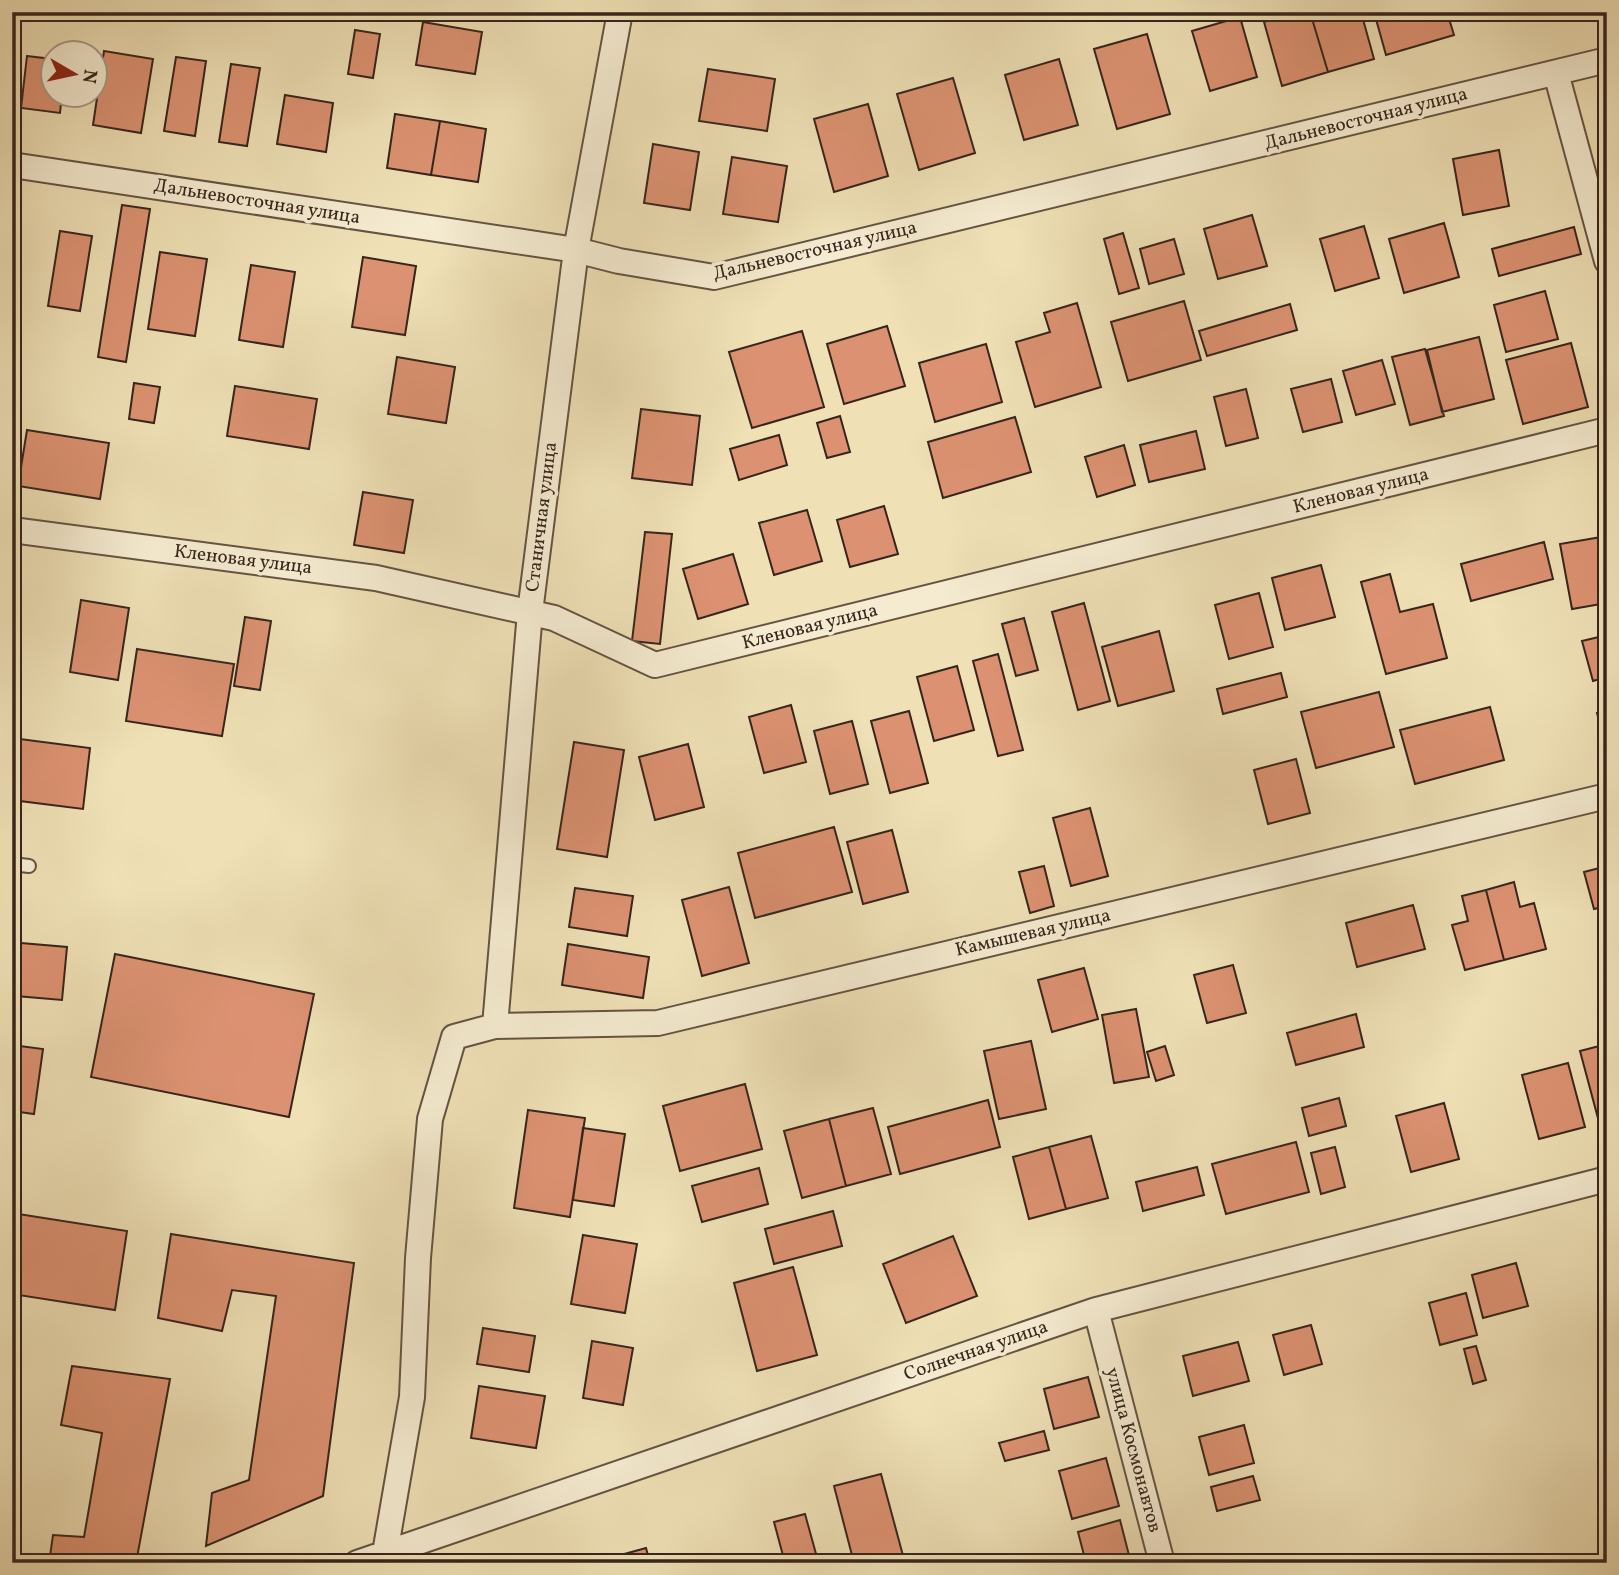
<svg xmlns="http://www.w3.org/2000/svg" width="1619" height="1575" viewBox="0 0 1619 1575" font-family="Vollkorn,serif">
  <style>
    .building { fill: #dc9272; stroke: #37251c; stroke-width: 2 }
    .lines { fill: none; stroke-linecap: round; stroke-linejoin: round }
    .service-casing { stroke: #655442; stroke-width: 16 }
    .minor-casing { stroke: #655442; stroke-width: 28 }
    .service { stroke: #f5ebd0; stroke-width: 12 }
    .minor { stroke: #f5ebd0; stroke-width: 24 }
    .labels { text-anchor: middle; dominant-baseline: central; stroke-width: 7; stroke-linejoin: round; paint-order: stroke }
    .street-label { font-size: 19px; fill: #37251c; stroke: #f5ebd0 }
  </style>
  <rect width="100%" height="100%" fill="#efe0b6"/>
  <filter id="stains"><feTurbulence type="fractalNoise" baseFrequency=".00286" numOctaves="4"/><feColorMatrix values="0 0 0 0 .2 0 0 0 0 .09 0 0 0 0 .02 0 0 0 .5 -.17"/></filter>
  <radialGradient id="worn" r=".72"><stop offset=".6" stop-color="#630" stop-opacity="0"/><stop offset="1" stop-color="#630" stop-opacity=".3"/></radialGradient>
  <path class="building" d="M260,12H296L295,17Z
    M1297,12H1310L1328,72L1282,86L1264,22Z
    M1310,12H1361L1374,59L1328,72Z
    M1374,12H1447L1454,35L1386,55Z
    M1240,17L1257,77L1210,91L1192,31Z
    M423,22L482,32L475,74L416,65Z
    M355,30L380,34L373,78L348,74Z
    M1147,34L1170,114L1117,129L1094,49Z
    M104,51L153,59L141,133L93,125Z
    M27,56L52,59V94H62L60,113L21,108Z
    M176,57L206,61L195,136L164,131Z
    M1059,59L1078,125L1024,140L1005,75Z
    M231,64L260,68L247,146L219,142Z
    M708,69L775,79L767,131L699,121Z
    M953,78L975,153L919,170L897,94Z
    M285,95L333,103L326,152L277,144Z
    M868,104L888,176L834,192L814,119Z
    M395,114L440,121L431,175L387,168Z
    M440,121L486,129L478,182L431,175Z
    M653,144L699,152L690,210L644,203Z
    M1499,150L1509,206L1463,215L1453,159Z
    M732,157L787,166L778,222L723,214Z
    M122,205L150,209L126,362L98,357Z
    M1252,215L1267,266L1218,279L1204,229Z
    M1444,223L1459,277L1404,293L1389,239Z
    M12,224L21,225L12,281Z
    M1364,226L1379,278L1335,291L1320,239Z
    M1574,227L1581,254L1499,276L1492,249Z
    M60,231L92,236L80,311L48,306Z
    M1123,233L1139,288L1119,294L1104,239Z
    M1174,239L1184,274L1149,284L1140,249Z
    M160,252L207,259L195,336L148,329Z
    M363,257L416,266L405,335L352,327Z
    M251,265L295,272L283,347L239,340Z
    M1545,291L1558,339L1506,352L1494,305Z
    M1184,301L1201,360L1128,381L1111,322Z
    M1077,303L1101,387L1035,407L1016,342L1050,332L1044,313Z
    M1290,304L1297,330L1207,356L1199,331Z
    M887,326L905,386L844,404L827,344Z
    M802,331L824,407L752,428L729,352Z
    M1479,337L1494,399L1442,412L1427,350Z
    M1571,343L1588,407L1523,424L1506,360Z
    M986,344L1002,402L935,422L919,363Z
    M1425,349L1444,416L1410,425L1392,357Z
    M397,357L455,367L446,423L388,414Z
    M1382,360L1395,404L1356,415L1343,371Z
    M1331,379L1342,422L1303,432L1291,389Z
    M12,382L21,384L12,438Z
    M134,383L160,387L154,423L129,419Z
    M235,386L317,399L309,449L227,436Z
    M1246,389L1258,438L1226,446L1214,397Z
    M641,409L700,416L692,485L632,478Z
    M840,416L850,452L827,458L817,423Z
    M1015,417L1031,472L943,498L928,442Z
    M27,430L109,443L100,499L18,486Z
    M1196,431L1205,469L1149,482L1140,445Z
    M779,435L787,465L739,480L730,449Z
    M1124,445L1135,485L1097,497L1085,457Z
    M363,492L413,500L404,553L354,545Z
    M884,506L898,554L850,567L837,520Z
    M807,510L822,561L774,575L759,523Z
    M645,532L672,534L660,644L632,641Z
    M1607,536V603L1572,609L1560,544Z
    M1544,542L1553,579L1471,601L1461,564Z
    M733,554L748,604L698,619L683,569Z
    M1321,565L1335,617L1285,630L1272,578Z
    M1390,574L1400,612L1433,604L1447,658L1386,674L1361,582Z
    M1259,593L1273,647L1229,659L1215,605Z
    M81,600L129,608L118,680L70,672Z
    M1084,603L1110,701L1078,710L1052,612Z
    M245,617L271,621L260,690L234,686Z
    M1024,618L1038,670L1016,676L1002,624Z
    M1159,631L1174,691L1118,706L1102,647Z
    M1607,635V677L1593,681L1582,641Z
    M137,649L234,664L222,736L126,721Z
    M998,654L1023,750L998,756L973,661Z
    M957,666L974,730L934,741L917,677Z
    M1281,673L1287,697L1223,714L1217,689Z
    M1379,692L1394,747L1316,768L1301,712Z
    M791,705L806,762L764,773L749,717Z
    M1490,707L1504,760L1415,784L1400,730Z
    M1607,710V747H1606L1597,713Z
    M909,711L928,783L890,793L871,721Z
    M852,721L868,784L830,794L814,731Z
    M12,738L90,748L83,809L12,800Z
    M574,742L624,750L607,857L557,849Z
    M688,744L704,807L655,820L639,757Z
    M1296,759L1310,813L1268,824L1254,770Z
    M1090,808L1108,876L1071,886L1053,818Z
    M834,827L852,892L755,918L738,853Z
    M892,830L908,892L863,904L847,842Z
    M1044,866L1054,906L1030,913L1019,872Z
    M1607,866V906L1594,909L1584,872Z
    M1514,882L1520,907L1534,903L1546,949L1504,960L1486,890Z
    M729,887L749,963L702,976L682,900Z
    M575,888L633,896L627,936L569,927Z
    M1486,890L1504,960L1465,970L1452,925L1468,921L1462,896Z
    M1413,905L1425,949L1357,967L1346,923Z
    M21,943L67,947L62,1000L16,996Z
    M568,944L649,957L643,998L562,985Z
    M115,954L314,994L289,1117L91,1077Z
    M1233,965L1246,1013L1207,1023L1194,975Z
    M1084,968L1098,1019L1052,1032L1038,980Z
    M1136,1009L1149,1077L1114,1083L1102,1015Z
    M1356,1014L1364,1047L1296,1065L1287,1033Z
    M1031,1041L1046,1109L999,1119L984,1051Z
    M1607,1044V1120L1599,1122L1580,1051Z
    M12,1045L43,1049L34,1114L12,1111Z
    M1165,1046L1174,1075L1156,1081L1147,1052Z
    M1568,1063L1585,1127L1539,1139L1522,1075Z
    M745,1084L762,1149L680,1171L663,1106Z
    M1339,1098L1346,1126L1309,1136L1302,1108Z
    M988,1100L1000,1147L900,1174L888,1127Z
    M1444,1103L1459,1159L1411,1172L1396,1116Z
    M873,1108L891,1174L846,1186L829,1119Z
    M528,1110L585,1118L570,1217L514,1208Z
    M829,1119L846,1186L802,1198L784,1131Z
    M583,1128L625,1134L614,1206L573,1200Z
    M1091,1136L1108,1198L1066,1209L1049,1147Z
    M1296,1142L1309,1192L1226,1214L1212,1164Z
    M1049,1147L1066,1209L1029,1219L1013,1157Z
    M1335,1147L1345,1187L1321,1194L1311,1153Z
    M1197,1167L1204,1195L1143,1211L1136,1182Z
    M759,1168L768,1204L702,1222L692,1186Z
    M833,1211L842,1246L774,1264L765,1229Z
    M12,1213L127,1231L115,1310L12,1294Z
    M171,1234L354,1263L323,1496L206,1546L212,1493L249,1480L276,1296L232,1290L222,1331L158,1318Z
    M583,1235L637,1244L625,1313L571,1304Z
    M953,1236L977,1296L906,1323L883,1264Z
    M1516,1263L1528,1306L1483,1318L1472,1275Z
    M793,1267L817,1355L757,1371L734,1283Z
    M1466,1293L1477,1335L1440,1345L1429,1303Z
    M1311,1325L1322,1364L1284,1375L1273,1335Z
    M483,1328L535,1336L529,1372L477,1364Z
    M592,1341L633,1348L623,1405L583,1398Z
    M1238,1342L1249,1381L1193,1396L1183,1356Z
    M1476,1346L1486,1380L1473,1384L1464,1349Z
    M72,1366L170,1379L136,1563H49L53,1535L84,1537L102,1433L61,1425Z
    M1088,1377L1099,1417L1054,1429L1044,1389Z
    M479,1386L545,1396L536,1448L471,1438Z
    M1244,1425L1254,1463L1209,1475L1199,1437Z
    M1044,1431L1049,1450L1005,1461L999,1443Z
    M1106,1458L1119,1506L1072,1519L1059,1471Z
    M881,1474L905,1563H854L834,1486Z
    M1253,1476L1260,1500L1217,1511L1211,1487Z
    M805,1514L818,1561L785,1563L774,1522Z
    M1120,1520L1131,1563H1086L1078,1532Z
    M646,1548L650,1563H600L599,1561Z"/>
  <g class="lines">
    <defs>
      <path id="service" d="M12,864L29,866"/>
      <path id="minor" d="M1556,73L1607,261
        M12,165L576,250L619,261L714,277L1607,60
        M12,530L376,578L554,618L655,665L1607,430
        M495,1026L530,612L576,250L620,12
        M1096,1310L1162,1563
        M357,1563L1096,1310L1607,1179
        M388,1563L385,1553L412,1397L418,1258L430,1119L454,1037L495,1026L658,1023L1607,796"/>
    </defs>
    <use href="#service" class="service-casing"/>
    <use href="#minor" class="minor-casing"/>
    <use href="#service" class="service"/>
    <use href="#minor" class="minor"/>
  </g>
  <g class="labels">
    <g class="street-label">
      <text transform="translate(1366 119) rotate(-14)">Дальневосточная улица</text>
      <text transform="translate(257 202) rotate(9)">Дальневосточная улица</text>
      <text transform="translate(815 251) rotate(-13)">Дальневосточная улица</text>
      <text transform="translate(1361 491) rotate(-14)">Кленовая улица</text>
      <text transform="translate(542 517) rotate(-83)">Станичная улица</text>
      <text transform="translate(243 560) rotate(7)">Кленовая улица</text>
      <text transform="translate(810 627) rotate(-14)">Кленовая улица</text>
      <text transform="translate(1033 933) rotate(-13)">Камышевая улица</text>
      <text transform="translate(976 1351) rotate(-19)">Солнечная улица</text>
      <text transform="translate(1133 1450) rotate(75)">улица Космонавтов</text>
    </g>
  </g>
  <rect width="1619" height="1575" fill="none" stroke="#efe0b6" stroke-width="42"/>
  <rect x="14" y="14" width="1591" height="1547" fill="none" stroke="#37251c" stroke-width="3.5"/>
  <rect x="21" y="21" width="1577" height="1533" fill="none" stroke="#37251c" stroke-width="2"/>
  <g transform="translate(74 74) rotate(99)"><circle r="33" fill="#f5ebd0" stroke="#a99c88" stroke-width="2"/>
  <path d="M0-5L12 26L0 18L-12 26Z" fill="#8f2418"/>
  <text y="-10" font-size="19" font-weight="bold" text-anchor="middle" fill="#37251c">N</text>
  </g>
  <rect width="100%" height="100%" filter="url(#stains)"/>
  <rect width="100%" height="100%" fill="url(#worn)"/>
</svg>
